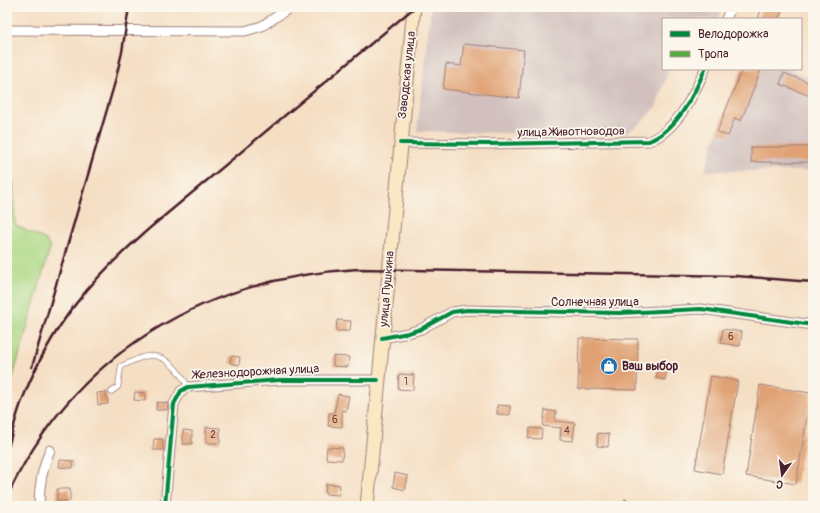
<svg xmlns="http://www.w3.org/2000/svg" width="820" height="513" viewBox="0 0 820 513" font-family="Pangolin,sans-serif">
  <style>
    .industrial { fill: #d1c0bd }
    .green { fill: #acd884; stroke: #7b7c58 }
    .building { fill: #e0a275 }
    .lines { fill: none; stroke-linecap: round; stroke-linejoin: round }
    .lane-casing { stroke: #a07f78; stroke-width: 6 }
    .street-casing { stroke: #a07f78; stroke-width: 11 }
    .secondary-casing { stroke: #a07f78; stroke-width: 15 }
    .lane { stroke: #fff; stroke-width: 4.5 }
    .street { stroke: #fff; stroke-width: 9 }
    .secondary { stroke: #fae7c3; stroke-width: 13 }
    .rail { stroke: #4a1f2b; stroke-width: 2.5 }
    .quiet { stroke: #57aa44; stroke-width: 3; stroke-dasharray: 6 3; stroke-linecap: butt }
    .cycleway-casing { stroke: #fbf7ec; stroke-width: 6 }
    .cycleway { stroke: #00873e; stroke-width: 4 }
    .labels { text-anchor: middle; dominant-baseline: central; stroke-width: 3.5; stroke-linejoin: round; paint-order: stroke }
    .number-label { font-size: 10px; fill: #70403e }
    .street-label { font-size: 12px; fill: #4a1f2b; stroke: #fbf7ec }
    .poi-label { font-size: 12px; font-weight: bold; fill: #4a1f2b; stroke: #fbf7ec; text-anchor: start }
  </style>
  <rect width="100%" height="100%" fill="#fbf7ec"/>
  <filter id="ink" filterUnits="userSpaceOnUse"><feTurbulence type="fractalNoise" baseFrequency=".025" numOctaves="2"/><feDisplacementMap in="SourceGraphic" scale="8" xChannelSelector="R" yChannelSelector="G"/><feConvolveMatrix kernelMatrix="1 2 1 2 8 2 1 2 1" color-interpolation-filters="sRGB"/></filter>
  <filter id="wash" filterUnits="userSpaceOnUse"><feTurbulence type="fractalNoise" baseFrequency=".012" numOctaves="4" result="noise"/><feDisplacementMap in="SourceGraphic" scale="16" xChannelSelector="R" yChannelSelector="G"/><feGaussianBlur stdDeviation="0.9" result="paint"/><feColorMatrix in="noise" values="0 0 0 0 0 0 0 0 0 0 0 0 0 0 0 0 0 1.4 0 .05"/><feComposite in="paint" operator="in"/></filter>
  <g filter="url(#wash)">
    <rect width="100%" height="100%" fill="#f5dfc4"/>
    <path class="industrial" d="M431,7H723L718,19H663V69H668V71L656,107L641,123L626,133L538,134L417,131Z
      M742,69H788L813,79V171H705L717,132Z"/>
    <path class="green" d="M7,170L13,181L15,225L46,240L50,248L7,398Z"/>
    <g id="blocks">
      <path class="building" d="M762,7H783L779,19H758Z
        M464,44L524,50L519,98L443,89L446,64L461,66Z
        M742,69H761L741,121L735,118L728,136L717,132Z
        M784,73L813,84L810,96L780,84Z
        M751,147H812V162H751Z
        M337,320L351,321L350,331H336Z
        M723,329L742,332L740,346L721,343Z
        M579,338L638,339L637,390L578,389Z
        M231,356L240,357L239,365L230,363Z
        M333,356L349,357L348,367L333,366Z
        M658,368L667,370L665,380L656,378Z
        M399,374L414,375L413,390L398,389Z
        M711,376L738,381L722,474L695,469Z
        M760,385L811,393L796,484L746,476Z
        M106,392L108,404L98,405L97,393Z
        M135,392L145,393V401L134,400Z
        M338,394L349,396L346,411L342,410V427L328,426L329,413H334Z
        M157,402L168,403L167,410H156Z
        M497,405L510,406V415L497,414Z
        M545,410L556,412L555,421L575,423L573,441L560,440L561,428L543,426Z
        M206,427L220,428V443H206Z
        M530,428L542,429L541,439L528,438Z
        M183,430L192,431V444H183Z
        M598,433L609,434L608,447L597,446Z
        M154,439H163V450H153Z
        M327,447L343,448L342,460L326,459Z
        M60,460L73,461V468L59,467Z
        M395,473L408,476L405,490L393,487Z
        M326,484L340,485L339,495L325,494Z
        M57,489H70V501H57Z"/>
    </g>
  </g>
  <g filter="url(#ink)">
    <use href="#blocks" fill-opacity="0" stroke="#a07f78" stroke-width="1"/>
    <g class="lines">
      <defs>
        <path id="lane" d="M111,392L118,387L121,366C130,363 139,357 148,356C167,354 181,373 188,387"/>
        <path id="street" d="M726,19L731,7
          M7,30L245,31L262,26L291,7
          M400,143L488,144L649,141C677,130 694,95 705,69
          M382,338L408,333L421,329L452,312L467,310L619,313L701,309L813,325
          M39,506C39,486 42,468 50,450
          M165,506L174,404L181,391L188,387L201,386L280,380H378"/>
        <path id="secondary" d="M367,506L414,7"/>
      </defs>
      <use href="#lane" class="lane-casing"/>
      <use href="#street" class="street-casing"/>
      <use href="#secondary" class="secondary-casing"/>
      <use href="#lane" class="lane"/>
      <use href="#street" class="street"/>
      <use href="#secondary" class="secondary"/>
      <path class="rail" d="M32,367L115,82L122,52L129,7
        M7,451C12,434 16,415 23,398C52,324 92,278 151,227L415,7
        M7,497C73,354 204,278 358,269L736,276L813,282"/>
      <path class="quiet" d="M625,499L628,506"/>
      <defs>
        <path id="cycleway" d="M400,143L488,144L649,141C677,130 694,95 705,69
          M382,338L408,333L421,329L452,312L467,310L619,313L701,309L813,325
          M165,506L174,404L181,391L188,387L201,386L280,380H378"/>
      </defs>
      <use href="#cycleway" class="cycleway-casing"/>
      <use href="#cycleway" class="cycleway"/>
    </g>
  </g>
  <defs>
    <symbol id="shop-disc" viewBox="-11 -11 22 22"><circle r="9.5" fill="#1f6fb2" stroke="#fbf7ec"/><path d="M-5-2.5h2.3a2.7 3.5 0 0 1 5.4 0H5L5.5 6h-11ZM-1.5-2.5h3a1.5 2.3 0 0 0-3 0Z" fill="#fff"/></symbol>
  </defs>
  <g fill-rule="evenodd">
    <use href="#shop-disc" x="599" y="356" width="20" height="20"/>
  </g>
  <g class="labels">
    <g class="number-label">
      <text x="731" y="337">6</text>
      <text x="406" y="382">1</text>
      <text x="335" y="420">6</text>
      <text x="567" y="431">4</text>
      <text x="213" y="435">2</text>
    </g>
    <g class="street-label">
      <text transform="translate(407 75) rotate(-84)">Заводская улица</text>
      <text transform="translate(571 132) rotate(-1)">улица Животноводов</text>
      <text transform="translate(387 289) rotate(-85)">улица Пушкина</text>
      <text x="595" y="302">Солнечная улица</text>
      <text transform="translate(256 372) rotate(-3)">Железнодорожная улица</text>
    </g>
    <g class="poi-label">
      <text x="622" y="366">Ваш выбор</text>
    </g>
  </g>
  <rect width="820" height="513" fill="none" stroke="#fbf7ec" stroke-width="24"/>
  <rect x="662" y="18" width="140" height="52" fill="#fbf7ec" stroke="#b4a19f"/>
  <rect x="670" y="31" width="20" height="6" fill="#00873e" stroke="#b4a19f"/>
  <text x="698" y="38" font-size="12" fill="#4a1f2b">Велодорожка</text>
  <rect x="670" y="51" width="20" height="6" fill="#57aa44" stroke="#b4a19f"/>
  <text x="698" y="58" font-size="12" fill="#4a1f2b">Тропа</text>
  <g transform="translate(782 475) rotate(194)" stroke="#fbf7ec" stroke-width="3" paint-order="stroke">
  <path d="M0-3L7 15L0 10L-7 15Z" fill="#4a1f2b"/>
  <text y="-6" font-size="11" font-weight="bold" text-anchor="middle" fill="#4a1f2b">С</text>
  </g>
</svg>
